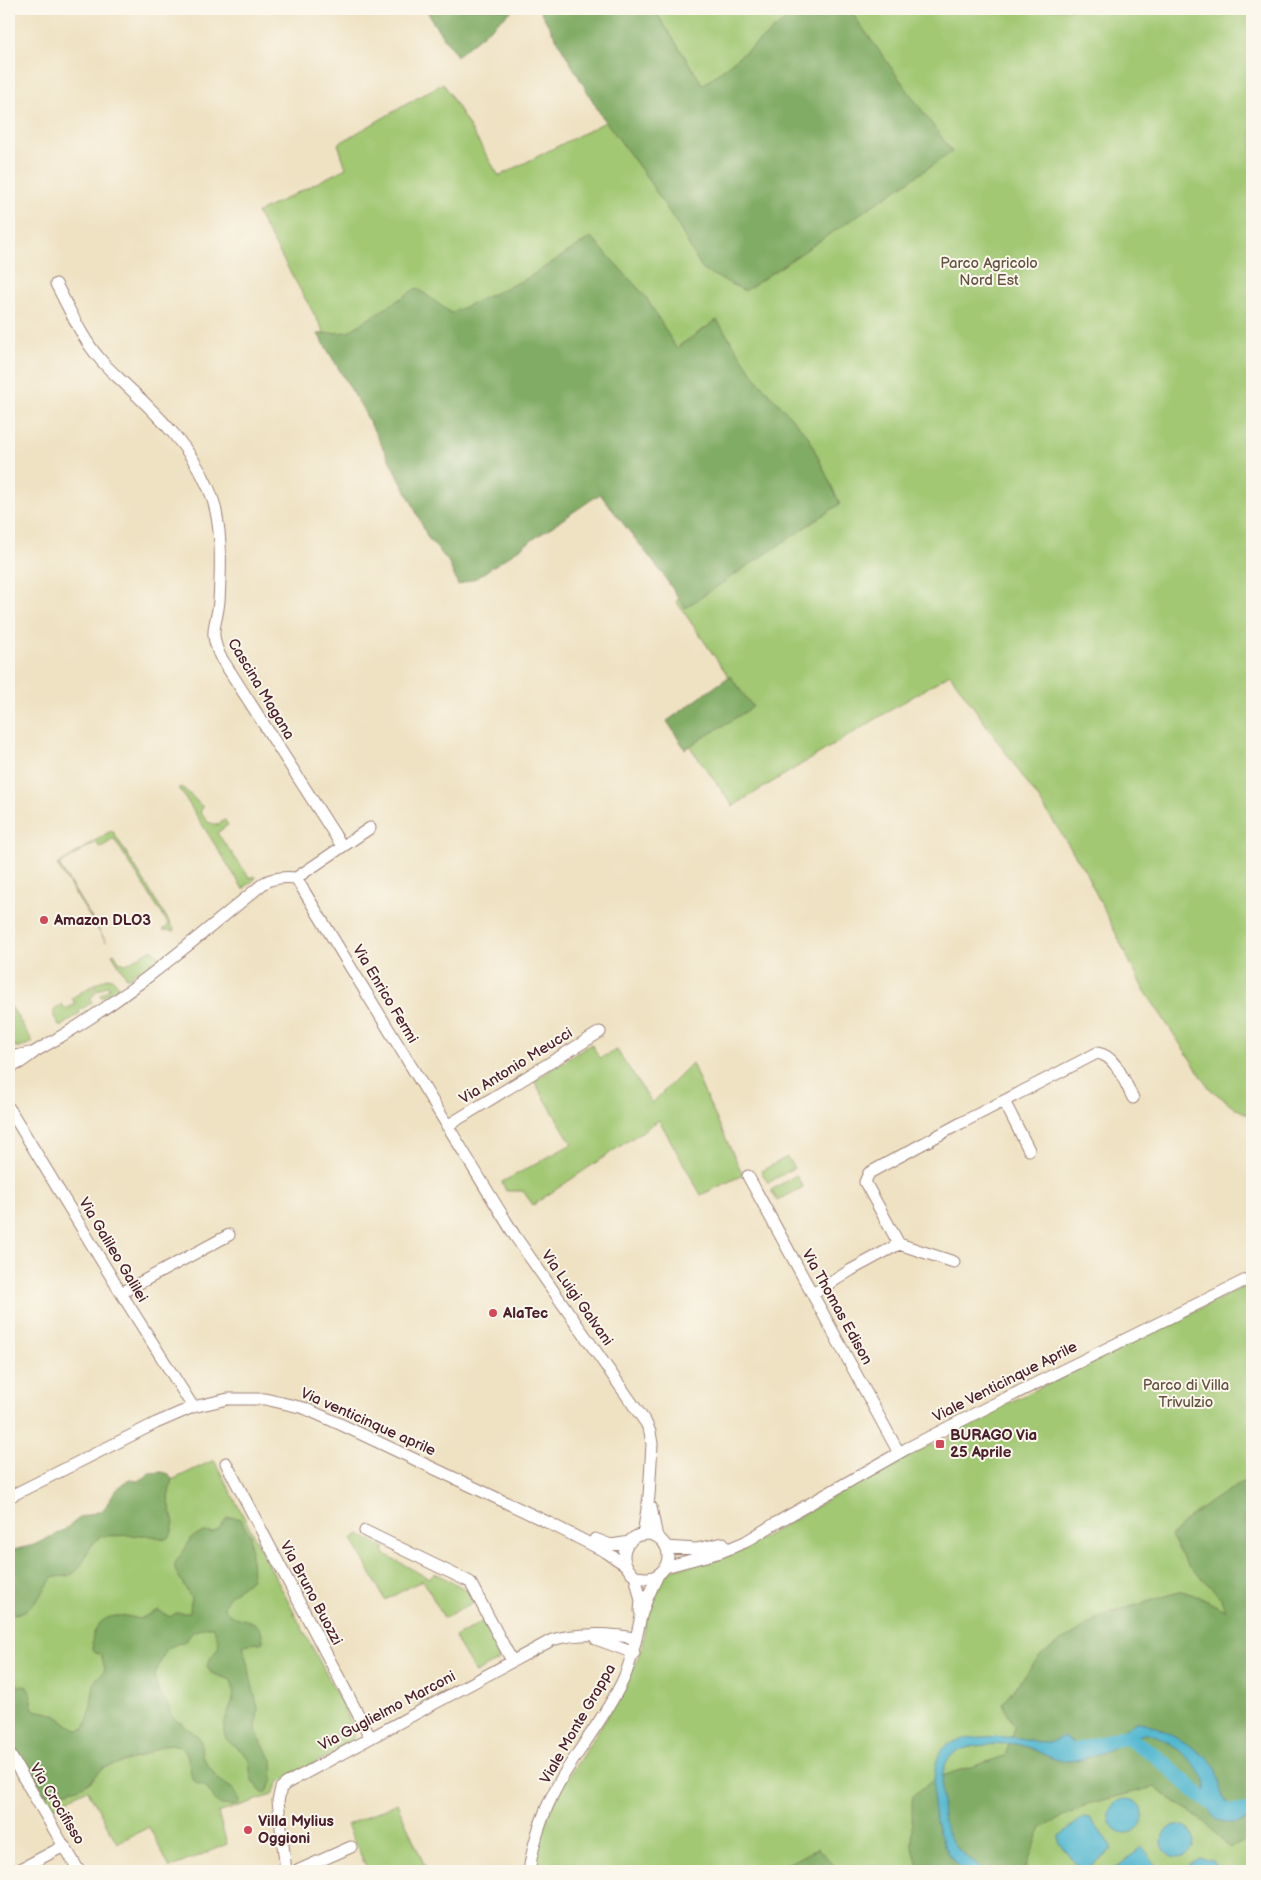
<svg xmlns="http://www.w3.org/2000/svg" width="1261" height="1880" viewBox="0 0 1261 1880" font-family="'Balsamiq Sans',sans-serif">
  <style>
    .green { fill: #a2c873; stroke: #76744f }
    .forest { fill: #81ac65; stroke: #666648 }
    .water { fill: #51b7d0; stroke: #4e6b7e }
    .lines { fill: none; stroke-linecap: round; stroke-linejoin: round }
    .river { stroke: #51b7d0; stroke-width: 15 }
    .minor-casing { stroke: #9c8077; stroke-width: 13 }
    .minor { stroke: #fff; stroke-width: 11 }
    .poi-dot { fill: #d1495b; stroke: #fbf7ec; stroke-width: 2 }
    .labels { text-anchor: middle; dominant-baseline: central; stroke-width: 4; stroke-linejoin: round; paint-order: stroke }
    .park-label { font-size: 15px; fill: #645241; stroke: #fbf7ec }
    .street-label { font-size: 15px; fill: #4a1f2b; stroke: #fbf7ec }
    .poi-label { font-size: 15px; font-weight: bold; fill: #4a1f2b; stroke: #fbf7ec; text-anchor: start }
  </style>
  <rect width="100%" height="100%" fill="#fbf7ec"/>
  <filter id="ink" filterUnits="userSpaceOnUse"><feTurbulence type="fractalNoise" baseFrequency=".02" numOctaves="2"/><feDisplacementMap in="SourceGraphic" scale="10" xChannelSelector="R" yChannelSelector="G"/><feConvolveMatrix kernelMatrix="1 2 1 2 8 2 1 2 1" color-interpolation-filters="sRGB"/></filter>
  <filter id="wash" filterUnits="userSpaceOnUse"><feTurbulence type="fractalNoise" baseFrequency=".0096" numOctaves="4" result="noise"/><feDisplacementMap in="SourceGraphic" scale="20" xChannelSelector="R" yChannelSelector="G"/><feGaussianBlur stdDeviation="1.12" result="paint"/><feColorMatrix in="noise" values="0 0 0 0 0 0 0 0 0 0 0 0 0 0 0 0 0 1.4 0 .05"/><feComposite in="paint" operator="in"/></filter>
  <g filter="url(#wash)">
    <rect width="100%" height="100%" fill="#efe2c3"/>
    <path class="green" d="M542,9H1252V1117L1237,1109L1210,1089L1141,985L1085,871L1073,852L1040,801L950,674L733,806L680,733L731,680L676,601L759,542L662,362L337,355L257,213L346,168L338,144L443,83L499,176L609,120Z
      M182,787L203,807L200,812L208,822L217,825L225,820L228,825L217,833L250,878L255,876L256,878L243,889L179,788Z
      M112,830L175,931L163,930L169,925L114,839L100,848L96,842L59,865L106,942L57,865Z
      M152,949L160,957L140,972L138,970L127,978L112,954L114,953L120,962L126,964Z
      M107,978L113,979L119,986L102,998L100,995L110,988L108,985L97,991L93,985Z
      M91,986L96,993L90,998L92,1002L79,1011L80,1013L60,1027L54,1017V1009L62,1004L64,1008H68L75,1004L72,998Z
      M9,1003L33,1042L20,1048L10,1045L9,1043Z
      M591,1044L600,1058L617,1050L652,1103L692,1063L703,1090L743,1175L701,1195L659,1120L533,1205L523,1191H506L502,1182L572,1144L534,1081Z
      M787,1157L794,1168L768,1183L761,1171Z
      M796,1175L803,1187L777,1201L771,1190Z
      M1252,1283V1871H532C538,1845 546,1819 557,1795C563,1782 574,1769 582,1756C602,1725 622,1694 637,1660C650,1630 640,1591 671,1570L732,1553L766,1536L864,1478L932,1444L936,1448L972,1421Z
      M214,1460L356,1731L351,1744L279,1782L272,1795L218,1813L227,1844L170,1868L149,1827L117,1843L87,1789L47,1811L9,1748V1557Z
      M359,1534L385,1548L383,1553L428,1578L435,1573L467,1590L474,1602L444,1618L423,1580L385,1600L352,1539Z
      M483,1621L500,1655L498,1661L475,1673L455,1637Z
      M397,1803L427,1871H368L347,1825Z"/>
    <path class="forest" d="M426,9H514L457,56L434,24Z
      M539,9H654L703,85L800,9H849L952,152L745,291L703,270L677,224L643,172L601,115Z
      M591,237L646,297L676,348L717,320L758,381L808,436L840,504L685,608L662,573L600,494L476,578L458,585L448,561L428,538L412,503L361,406L318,334L348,332L417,288L451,313L528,278Z
      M730,676L753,707L685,749L667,721Z
      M162,1472L169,1474L172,1479L168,1498L174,1523L171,1535L166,1539L146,1535L102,1536C79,1550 88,1581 54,1576C41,1593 33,1615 9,1614V1555L13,1550L34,1545L64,1530L81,1517L101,1511L106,1506L113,1494L123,1483L130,1480L137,1481L144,1478L149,1473Z
      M1252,1477V1838L1229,1848L1208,1825L1154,1787L1088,1804L1042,1828L1024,1871H920L912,1846V1796L936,1778L1005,1756L1014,1727L1003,1703L1042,1654L1101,1616L1182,1591L1197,1596L1225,1610L1220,1596L1188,1565L1171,1537L1187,1519L1218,1497Z
      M234,1517L240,1519L250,1535L252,1579L230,1595L224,1606C230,1627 263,1610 263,1642C256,1645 250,1642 243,1646L258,1709L256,1730L258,1736L272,1760L273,1780L267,1792H261C258,1788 254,1784 252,1780C249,1773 251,1764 247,1757C239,1745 223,1745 224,1729C225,1709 239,1703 231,1680L211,1673L207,1666C215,1645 225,1653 213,1627H206L193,1632L185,1641L172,1646L166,1650L155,1674V1680L159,1694L167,1703L171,1716L199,1737L201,1743L202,1756L217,1778L234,1790L238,1797L239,1803L233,1806L219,1805L205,1786L198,1784L192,1779L188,1757L184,1750L178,1746L171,1744L164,1745L139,1757L103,1768L90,1782L78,1788L64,1792L43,1794L37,1789L35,1774L25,1763L9,1739V1643C16,1660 6,1668 13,1684L27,1687L31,1692V1704L34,1710L54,1714L76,1730L83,1729C93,1713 90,1702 94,1685C95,1678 102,1675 105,1669L101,1655L94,1652C88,1636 98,1617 116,1616C124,1615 131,1617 140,1619L158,1610L170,1617L176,1613H190L191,1598L175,1570V1563L184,1551L191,1538L204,1532L212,1533L218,1530L227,1518Z
      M818,1848L834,1865L827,1871H761L789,1863Z"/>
    <path class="water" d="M1137,1722C1153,1721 1204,1752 1214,1765C1225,1779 1212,1800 1237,1806C1243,1807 1247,1807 1252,1805V1818C1235,1826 1212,1827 1207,1803C1205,1796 1207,1788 1205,1781C1199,1765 1162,1731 1145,1734C1136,1735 1128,1740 1120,1744C1104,1752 1088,1759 1070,1761C1052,1762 1041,1751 1024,1746C1012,1742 1000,1744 987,1745C944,1748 941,1762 942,1802C943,1840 956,1850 985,1871H963C945,1855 933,1823 933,1799C934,1785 933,1762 942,1750C955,1734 1000,1736 1019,1738C1028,1739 1040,1744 1049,1743C1054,1742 1058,1738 1063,1737L1078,1746L1086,1748Z
      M1109 1816a17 17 0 1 1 34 0a17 17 0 1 1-34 0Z
      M1084,1817L1090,1818L1111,1846V1851L1084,1871H1081L1059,1842V1836Z
      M1162 1841a16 16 0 1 1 32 0a16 16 0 1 1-32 0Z
      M1142,1847L1160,1871H1112Z
      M1200,1858L1212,1861L1219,1871H1186L1190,1864Z"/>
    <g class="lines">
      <path class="river" d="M1064,1753C1080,1751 1096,1744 1112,1740C1115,1740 1120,1737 1123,1737C1127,1737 1133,1742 1137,1744C1172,1760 1210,1824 1252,1810"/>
    </g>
  </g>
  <g filter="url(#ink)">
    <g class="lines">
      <defs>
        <path id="minor" d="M56,284C69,308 82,339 100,359C108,369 118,377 127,386C158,415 192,449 209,489C223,521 221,567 219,601C217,626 208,629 220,656L342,846
          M296,878L515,1236L646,1423L650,1432L652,1444L649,1496L643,1535
          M296,878L370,828
          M9,1054L15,1056L30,1053
          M9,1067C21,1065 30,1054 41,1048C122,1003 192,942 264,883C274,877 285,877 296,878
          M1004,1101L1029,1150
          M9,1108L121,1293L193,1407
          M447,1126L600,1032
          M748,1176L899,1453
          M899,1244L865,1182L869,1173L961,1123L1097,1053C1116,1055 1125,1083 1133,1098
          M121,1293L229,1235
          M813,1294L851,1270L899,1244L954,1262
          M226,1463L370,1737
          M9,1497L156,1423L193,1407L228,1399H265L304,1408L342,1425L545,1521L606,1552L627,1566
          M651,1507L657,1537
          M365,1531L470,1582L512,1661
          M624 1556a22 22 0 1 1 44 0a22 22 0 1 1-44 0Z
          M595,1539L611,1545L630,1542
          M666,1547L696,1549L723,1543
          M665,1567L721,1552L745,1542L776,1523L906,1449L988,1407L1252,1277
          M635,1575L641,1601L640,1611
          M596,1639L634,1653
          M9,1753L62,1843V1847H65L79,1871
          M17,1871L62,1847
          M286,1871L278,1801L281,1788L287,1783L552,1640C574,1633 614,1633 636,1639
          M297,1871L351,1847
          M529,1871C534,1837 547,1801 566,1771C585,1741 608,1712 623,1680C632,1661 635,1642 640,1621C643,1605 651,1590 658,1575"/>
      </defs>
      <use href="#minor" class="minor-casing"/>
      <use href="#minor" class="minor"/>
    </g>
  </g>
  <g class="poi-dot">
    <circle cx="44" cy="920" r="5"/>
    <circle cx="493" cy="1313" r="5"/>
    <rect x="935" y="1439" width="10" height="10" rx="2.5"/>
    <circle cx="248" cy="1830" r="5"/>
  </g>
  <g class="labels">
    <g class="park-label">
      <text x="989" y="263">Parco Agricolo<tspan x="989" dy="17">Nord Est</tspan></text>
      <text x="1186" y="1385">Parco di Villa<tspan x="1186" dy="17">Trivulzio</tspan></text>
    </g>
    <g class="street-label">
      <text transform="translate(261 689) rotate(59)">Cascina Magana</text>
      <text transform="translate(385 994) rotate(59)">Via Enrico Fermi</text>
      <text transform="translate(516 1066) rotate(-32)">Via Antonio Meucci</text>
      <text transform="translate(113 1250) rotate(59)">Via Galileo Galilei</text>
      <text transform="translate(577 1298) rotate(55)">Via Luigi Galvani</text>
      <text transform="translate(837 1307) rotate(61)">Via Thomas Edison</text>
      <text transform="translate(1005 1382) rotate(-27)">Viale Venticinque Aprile</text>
      <text transform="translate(368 1422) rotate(24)">Via venticinque aprile</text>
      <text transform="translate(311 1593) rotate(62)">Via Bruno Buozzi</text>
      <text transform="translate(387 1711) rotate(-28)">Via Guglielmo Marconi</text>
      <text transform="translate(578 1724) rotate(-60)">Viale Monte Grappa</text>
      <text transform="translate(57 1804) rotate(59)">Via Crocifisso</text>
    </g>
    <g class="poi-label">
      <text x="54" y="920">Amazon DLO3</text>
      <text x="503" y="1313">AlaTec</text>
      <text x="950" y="1435">BURAGO Via<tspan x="950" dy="17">25 Aprile</tspan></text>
      <text x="258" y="1821">Villa Mylius<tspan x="258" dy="17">Oggioni</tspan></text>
    </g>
  </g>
  <rect width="1261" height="1880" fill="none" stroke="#fbf7ec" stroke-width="30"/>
</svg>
